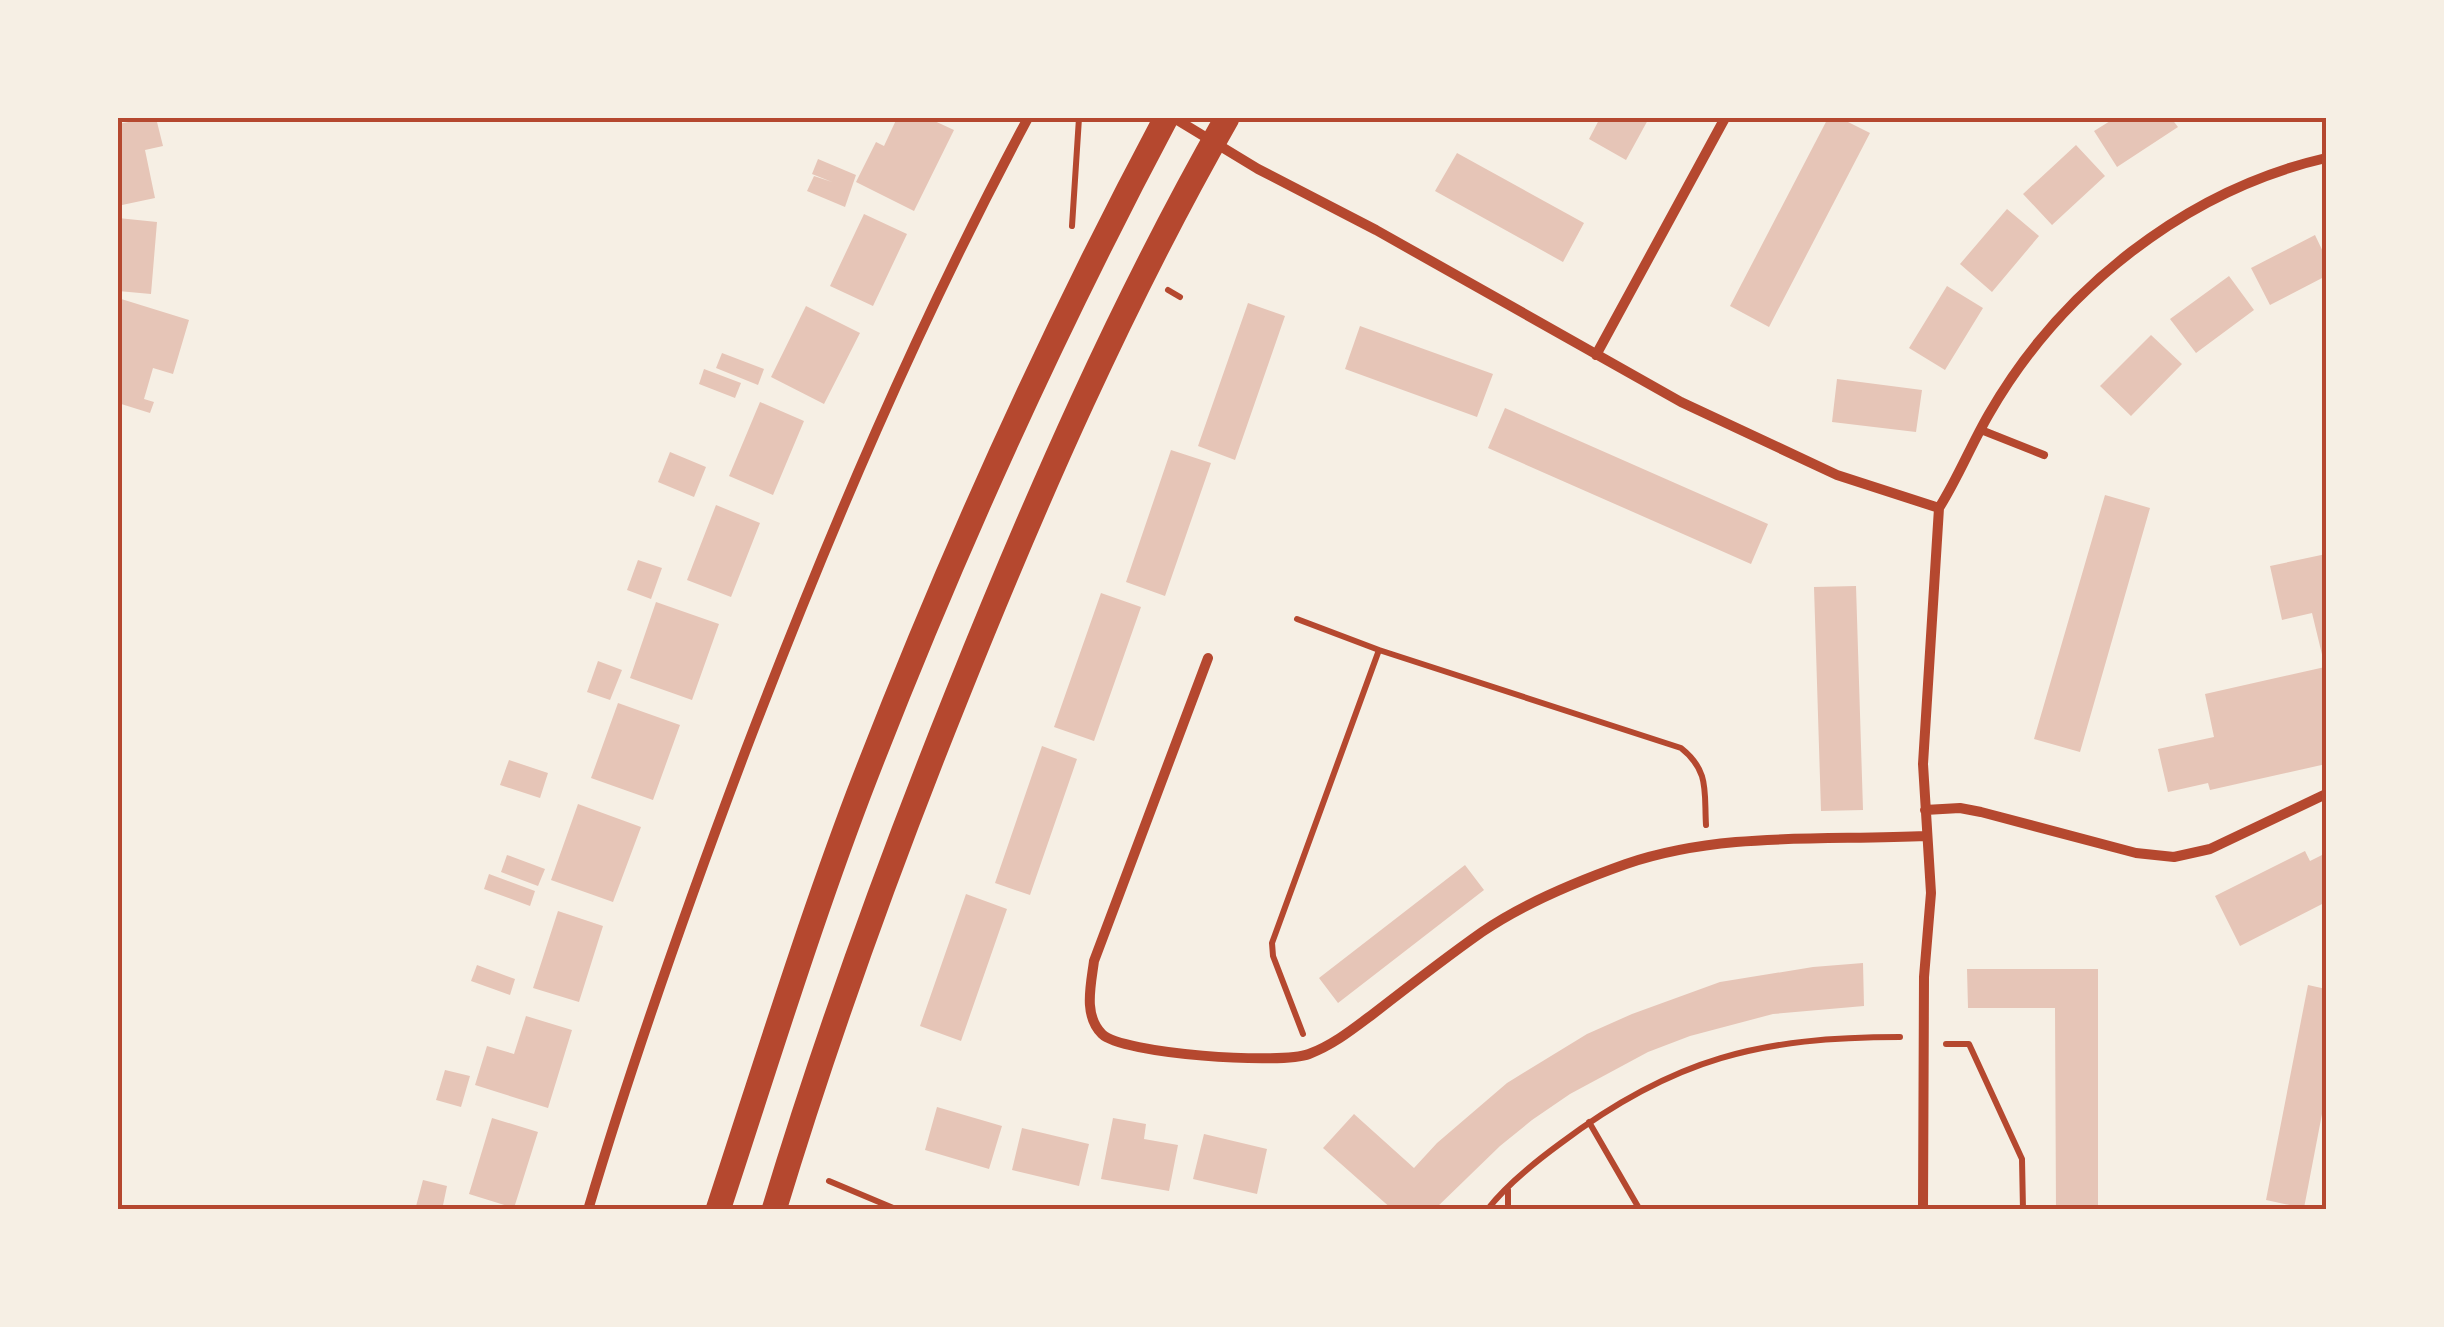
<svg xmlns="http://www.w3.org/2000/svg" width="2444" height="1327" viewBox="0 0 2444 1327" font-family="'Fira Sans Condensed',sans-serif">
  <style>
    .building { fill: #e6c5b7 }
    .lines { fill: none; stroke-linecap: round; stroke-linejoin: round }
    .path { stroke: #b5482f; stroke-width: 6 }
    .service { stroke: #b5482f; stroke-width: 8 }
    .minor { stroke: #b5482f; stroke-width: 10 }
    .primary { stroke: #b5482f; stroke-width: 25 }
    .neatline { fill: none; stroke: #b5482f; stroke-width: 4 }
  </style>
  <rect width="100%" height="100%" fill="#f6efe4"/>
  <path class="building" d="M149,118H156L163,146L145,150L155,198L122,205L118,184V124Z
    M897,118H928L954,130L914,211L856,182L876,142L884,146Z
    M1600,118H1649L1626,160L1589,139Z
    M1828,118H1840L1870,133L1769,327L1730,306Z
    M2115,118H2171L2178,127L2117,167L2094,131Z
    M2076,145L2105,176L2052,225L2023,194Z
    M1457,153L1584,223L1563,262L1435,191Z
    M818,159L856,175L845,207L807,191L814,176L832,182L812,174Z
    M2007,209L2039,236L1992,292L1960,264Z
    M864,214L907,234L873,306L830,286Z
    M118,218L157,222L151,294L118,291Z
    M2315,235L2326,258V276L2270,305L2251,268Z
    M2229,276L2254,310L2196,353L2170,319Z
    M1947,286L1983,308L1945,370L1909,348Z
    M118,298L189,320L173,374L153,368L144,399L154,402L150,413L118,403L121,376H118Z
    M1248,303L1285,316L1235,460L1198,446Z
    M806,306L860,333L824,404L771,377Z
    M1360,326L1493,374L1477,417L1345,369Z
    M2151,335L2182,364L2131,416L2100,386Z
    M722,353L764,369L758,385L716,368Z
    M704,369L741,383L735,398L699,384Z
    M1837,379L1922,390L1916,432L1832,422Z
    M760,402L804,421L773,495L729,476Z
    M1505,408L1768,524L1751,564L1488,448Z
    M1171,450L1211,463L1165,596L1126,582Z
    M670,452L706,467L694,497L658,482Z
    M2105,495L2150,508L2080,752L2034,739Z
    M716,505L760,523L731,597L687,580Z
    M2326,554V764L2210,790L2208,783L2168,792L2158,749L2214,737L2205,694L2325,667L2312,613L2282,620L2270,566Z
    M638,560L662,568L651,599L627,590Z
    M1856,586L1863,810L1821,811L1814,587Z
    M1101,593L1141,607L1094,741L1054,727Z
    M656,602L719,624L692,700L630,678Z
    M598,661L622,670L610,700L587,692Z
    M618,703L680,725L653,800L591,778Z
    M1042,746L1077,759L1030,895L995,883Z
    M509,760L548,773L540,798L500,785Z
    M578,804L641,827L613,902L551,880Z
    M2305,851L2310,861L2326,853V902L2240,946L2215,896Z
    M507,855L545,869L538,886L501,872Z
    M1465,865L1484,890L1338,1003L1319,978Z
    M489,874L535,891L530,906L484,889Z
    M966,894L1007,909L961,1041L920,1026Z
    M558,911L603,926L579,1002L533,988Z
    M1863,963L1864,1006L1773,1014L1690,1036L1648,1052L1570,1094L1532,1120L1500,1146L1434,1210H1393L1323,1148L1354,1114L1414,1168L1437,1143L1507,1083L1587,1034L1632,1014L1720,982L1813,967Z
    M477,965L515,979L510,995L471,981Z
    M1967,969H2098V1210H2056L2055,1008H1968Z
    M2308,985L2326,989V1093L2304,1208L2266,1200Z
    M526,1016L572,1030L548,1108L475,1085L487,1046L514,1054Z
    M445,1070L470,1076L461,1107L436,1100Z
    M937,1107L1002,1126L989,1169L925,1150Z
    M492,1118L538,1132L514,1208L469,1194Z
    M1113,1118L1146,1124L1144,1139L1178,1145L1169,1191L1101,1179Z
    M1022,1128L1089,1144L1079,1186L1012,1170Z
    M1204,1134L1267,1149L1257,1194L1193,1179Z
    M423,1180L447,1186L442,1210H415Z"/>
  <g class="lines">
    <path class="path" d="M1072,226L1079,118
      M1168,290L1180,297
      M1297,619L1379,650
      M1303,1034L1273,956L1272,943L1379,650L1681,748C1710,771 1704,792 1706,825
      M1946,1044H1969L2022,1159L2023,1210
      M1589,1122L1640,1210
      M829,1181L898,1210
      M1487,1210C1507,1184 1535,1162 1561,1143C1674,1058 1761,1037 1900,1037
      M1508,1210V1190"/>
    <path class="service" d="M1981,430L2044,455"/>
    <path class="minor" d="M1174,118L1258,169L1376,230L1681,402L1837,475L1939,508
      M1596,355L1725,118
      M1208,658L1094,961C1091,985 1083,1015 1102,1034C1122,1054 1281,1065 1309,1054C1333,1045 1353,1029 1373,1014C1409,986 1445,958 1482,932C1524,903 1578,881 1626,864C1723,831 1826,841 1926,836
      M1925,810L1960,808L1981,812L2136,853L2174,857L2210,849L2326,794
      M588,1210C634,1055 688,903 745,752C828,535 918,323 1028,118
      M1923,1210L1924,977L1931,893L1923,764L1939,508C1958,478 1971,445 1989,414C2060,290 2186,190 2326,158"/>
    <path class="primary" d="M718,1210C764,1070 807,930 859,793C948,562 1050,336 1166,118
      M774,1210C827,1035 889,864 957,695C1036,498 1122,302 1227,118"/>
  </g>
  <rect width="2444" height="1327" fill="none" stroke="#f6efe4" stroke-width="240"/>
  <rect x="120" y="120" width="2204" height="1087" class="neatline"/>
</svg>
